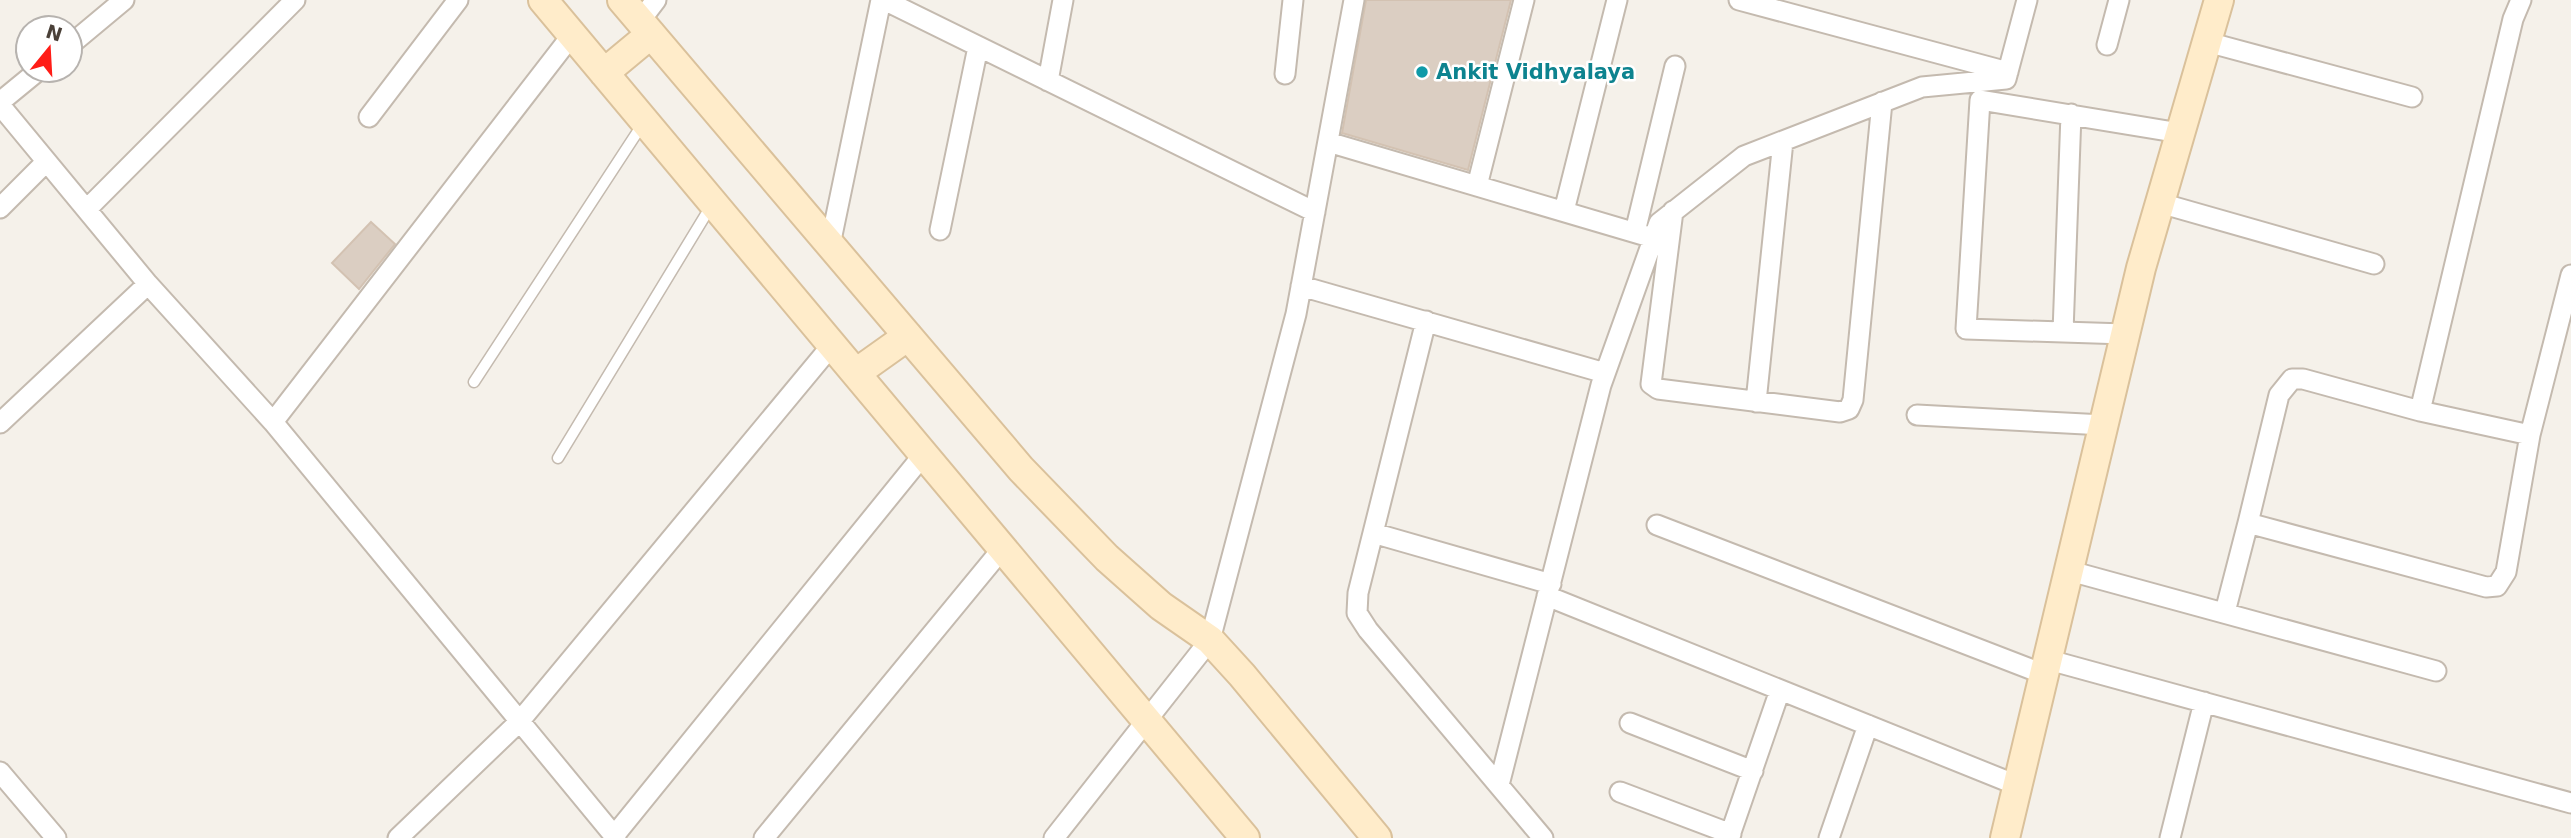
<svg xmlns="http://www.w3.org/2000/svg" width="2571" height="838" viewBox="0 0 2571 838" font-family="'DejaVu Sans',sans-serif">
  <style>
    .building { fill: #dbcec2; stroke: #d3c2b2; stroke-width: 2 }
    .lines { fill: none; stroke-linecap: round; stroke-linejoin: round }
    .lane-casing { stroke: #c4baaf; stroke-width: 13 }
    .street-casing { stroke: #c4baaf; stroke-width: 23 }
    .secondary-casing { stroke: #dac19b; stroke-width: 32 }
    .lane { stroke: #fff; stroke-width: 10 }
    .street { stroke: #fff; stroke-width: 19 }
    .secondary { stroke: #ffecca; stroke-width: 28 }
    .culture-dot { fill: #0f9aa8; stroke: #fff; stroke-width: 2.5 }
    .labels { text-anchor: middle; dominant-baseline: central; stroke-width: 5; stroke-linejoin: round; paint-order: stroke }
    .culture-label { font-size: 21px; font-weight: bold; fill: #0d838f; stroke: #fff; text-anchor: start }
  </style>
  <rect width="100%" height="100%" fill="#f5f1ea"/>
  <path class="building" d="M1366,0H1511L1468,170L1342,133Z
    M371,222L395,244L359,289L332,263Z"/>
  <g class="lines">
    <defs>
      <path id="lane" d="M474,382L642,125
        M558,458L711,206"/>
      <path id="street" d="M884,0L1315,212
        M1739,0L2008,72
        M2521,0L2513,19L2420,411L2303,379H2292L2279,395L2248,523L2486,587L2497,586L2506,572L2530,435L2571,275
        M640,21L656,0
        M2207,42L2412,97
        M70,45L124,0
        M2107,45L2119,0
        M1285,74L1293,0
        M1048,81L1063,0
        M0,102L39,70
        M0,105L148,284L273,422L616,838
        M369,117L458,0
        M1328,142L1653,238
        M1477,186L1524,0
        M2160,203L2374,264
        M0,208L46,162
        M88,208L295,0
        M1564,211L1617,0
        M1673,211L1651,384L1658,389L1840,412L1849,409L1853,400L1882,102
        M940,230L978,47
        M1635,232L1675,66
        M830,245L881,0
        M1301,286L1605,373
        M1426,321L1358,593L1357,613L1368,630L1543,838
        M2063,332L2071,114
        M2125,334L1966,329L1980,100L2180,133
        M1756,402L1783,141
        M2420,411L2530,435
        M1917,415L2104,425
        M273,422L572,35
        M0,423L148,284
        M1657,525L2046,675
        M1373,533L1551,584
        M2070,571L2436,671
        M1547,596L2019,786
        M2225,612L2248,523
        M2049,660L2571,803
        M1630,723L1753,771
        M0,772L56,838
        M1499,785L1601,385L1659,223L1744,156L1922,87L2006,79L2027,0
        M1620,792L1731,834
        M614,836L924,454
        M398,838L519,722L832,345
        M764,838L1002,549
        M1054,838L1210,640L1296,314L1354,0
        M1729,838L1780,690
        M1829,838L1868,725
        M2170,838L2204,702"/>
      <path id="secondary" d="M543,0L1245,838
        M622,0L1021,469L1107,558L1161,606L1210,640L1242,675L1377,838
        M604,73L651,34
        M856,373L908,336
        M2005,838L2141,268L2219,0"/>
    </defs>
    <use href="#lane" class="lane-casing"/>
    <use href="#street" class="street-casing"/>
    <use href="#secondary" class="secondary-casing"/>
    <use href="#lane" class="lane"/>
    <use href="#street" class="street"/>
    <use href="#secondary" class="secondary"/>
  </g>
  <circle class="culture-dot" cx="1422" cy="72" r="7"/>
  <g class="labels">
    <g class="culture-label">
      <text x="1436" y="72">Ankit Vidhyalaya</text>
    </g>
  </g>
  <g transform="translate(49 49) rotate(18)"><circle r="33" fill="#ffffff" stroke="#b7b3af" stroke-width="2"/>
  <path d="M0-5L12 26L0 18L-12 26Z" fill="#ff1d17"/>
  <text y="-10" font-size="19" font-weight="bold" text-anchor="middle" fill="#4a4038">N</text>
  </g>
</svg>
